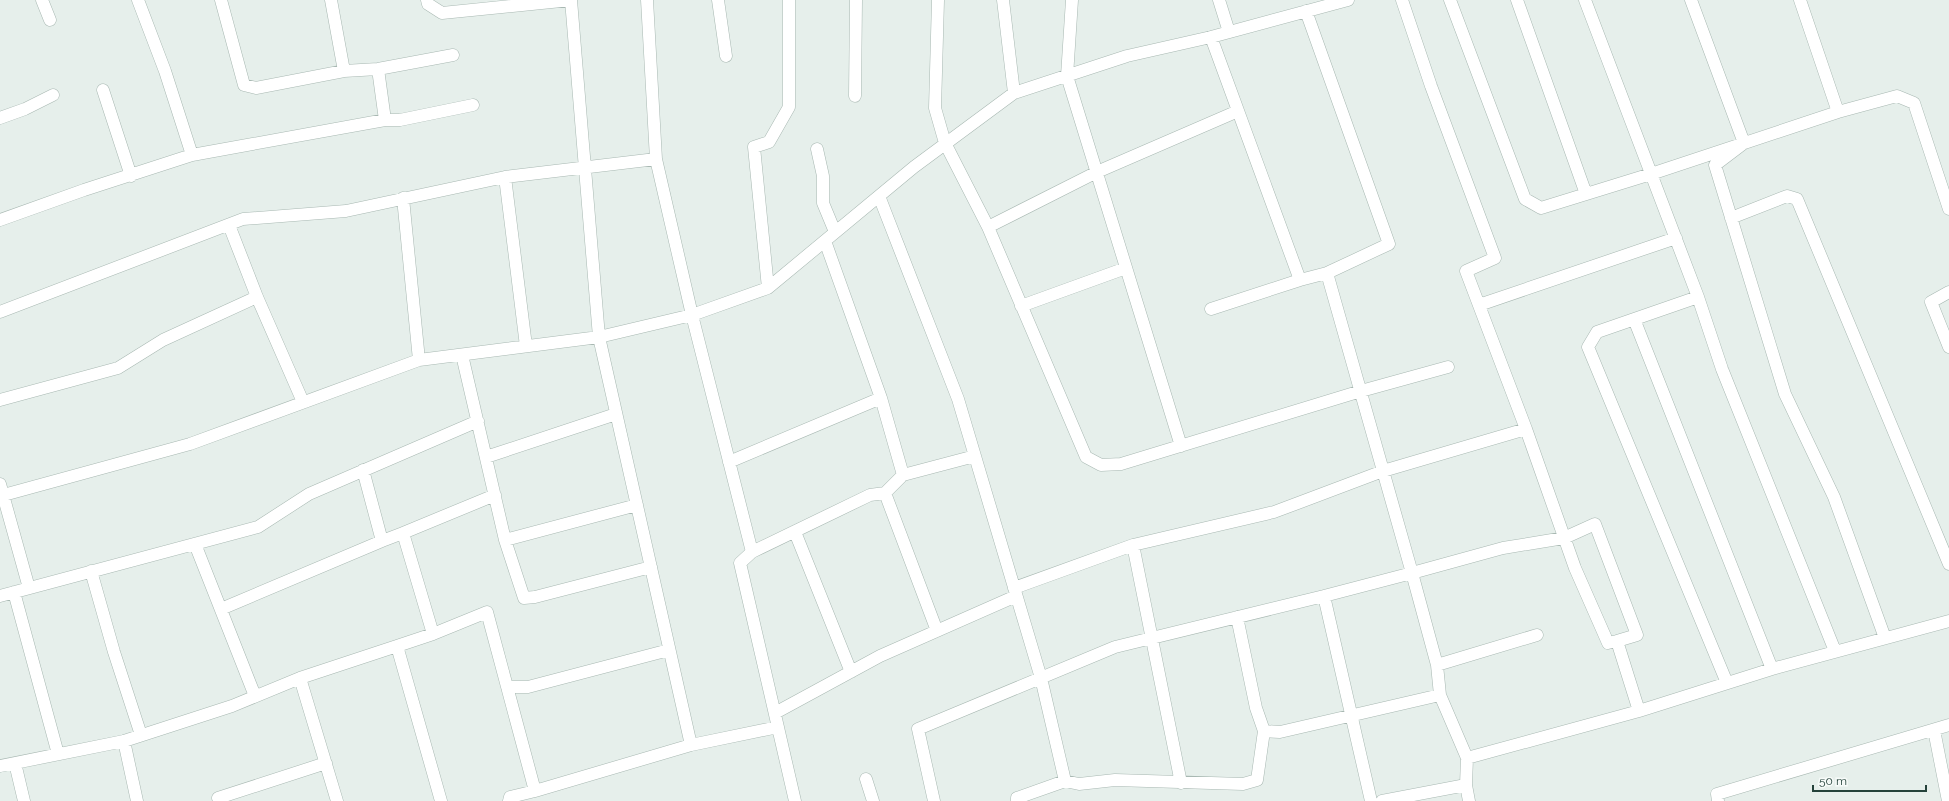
<svg xmlns="http://www.w3.org/2000/svg" width="1949" height="801" viewBox="0 0 1949 801" font-family="Raleway,sans-serif">
  <style>
    .lines { fill: none; stroke-linecap: round; stroke-linejoin: round }
    .street-casing { stroke: #a8b8b2; stroke-width: 13 }
    .street { stroke: #fff; stroke-width: 12 }
  </style>
  <rect width="100%" height="100%" fill="#e6efeb"/>
  <g class="lines">
    <defs>
      <path id="street" d="M42,0L50,20
        M221,0L244,85L256,88L344,71L378,69L453,55
        M331,0L344,71
        M427,0L428,4L442,13L571,0
        M571,0L599,337L692,315L752,552L740,563L795,801
        M647,0L656,159L692,315L768,288L914,167L1014,93L1127,56L1211,37L1348,0
        M718,0L726,56
        M938,0L935,108L945,143L988,227L1086,457L1101,465L1121,464L1361,391L1448,367
        M1003,0L1014,93
        M1072,0L1067,76L1181,446
        M1219,0L1229,32
        M1402,0L1431,86L1495,258L1466,271L1526,429
        M1450,0L1525,199L1541,208L1651,174L1838,112
        M1517,0L1586,194
        M1585,0L1698,297L1722,369L1835,651
        M1691,0L1744,143L1715,165L1785,394L1834,497L1885,638
        M1800,0L1838,112L1897,96L1914,103L1949,209
        M1306,11L1389,244L1327,273L1412,573L1324,596L1371,801
        M1211,37L1300,280L1327,273
        M378,69L385,120
        M103,90L131,176
        M855,96L856,0
        M0,118L25,109L53,95
        M817,149L823,176V203L835,232
        M192,155L385,120H400L473,105
        M505,177L526,346
        M879,196L958,399L1041,678L1065,781
        M403,198L419,360
        M1731,218L1787,196L1797,199L1949,564
        M0,220L84,190L192,155L165,71L138,0
        M229,225L257,297L303,402
        M988,227L1097,172L1238,111
        M825,241L881,398L903,475
        M768,288L754,147L769,142L789,107V0
        M1949,292L1931,302L1949,347
        M1698,297L1597,332L1588,347L1727,683
        M1479,305L1676,238
        M1021,306L1126,268
        M1211,309L1300,280
        M0,312L243,219L346,211L505,177L656,159
        M1634,319L1772,669
        M462,355L505,540L637,505
        M0,400L118,368L163,340L257,297
        M486,457L616,414
        M729,462L881,398
        M0,484L29,588
        M885,493L937,631
        M0,496L190,444L419,360L599,337L691,745L535,791
        M795,532L851,672
        M505,540L524,598L535,597L651,567
        M382,541L403,533
        M195,544L255,696
        M1133,545L1181,783
        M752,552L870,495L885,493L903,475L975,456
        M91,571L114,652L141,735
        M1014,588L1133,545L1274,512L1383,471L1526,429L1575,568L1608,643L1617,641
        M14,592L58,754
        M0,596L258,527L309,494L478,421
        M221,609L382,541L363,470
        M433,634L487,612L535,791L510,797L509,801
        M397,646L433,634L403,533L495,495
        M1437,665L1537,635
        M300,678L337,801
        M507,687H528L669,650
        M775,713L880,656L1016,596
        M1934,730L1948,801
        M1264,731L1280,732L1440,695
        M124,741L137,801
        M691,745L778,727
        M1467,758L1440,695L1437,665L1412,573L1503,548L1564,538L1595,524L1637,635L1617,641L1639,711
        M15,763L24,801
        M0,766L124,741L232,706L300,678L397,646L441,801
        M866,779L873,801
        M1466,785L1467,758L1639,711L1772,669L1949,621
        M218,798L326,763
        M934,801L918,729L1115,647L1324,596
        M1017,801V798L1065,781L1079,784L1115,780L1243,784L1257,780L1264,731L1256,708L1237,617
        M1382,801L1466,785L1469,801
        M1718,801L1717,794L1949,725"/>
    </defs>
    <use href="#street" class="street-casing"/>
    <use href="#street" class="street"/>
  </g>
  <path d="M1813 785v6h113v-6" fill="none" stroke="#24423a" stroke-width="2"/>
  <text x="1819" y="785" font-size="12" fill="#24423a" stroke="#f7fbf9" stroke-width="3" paint-order="stroke">50 m</text>
</svg>
